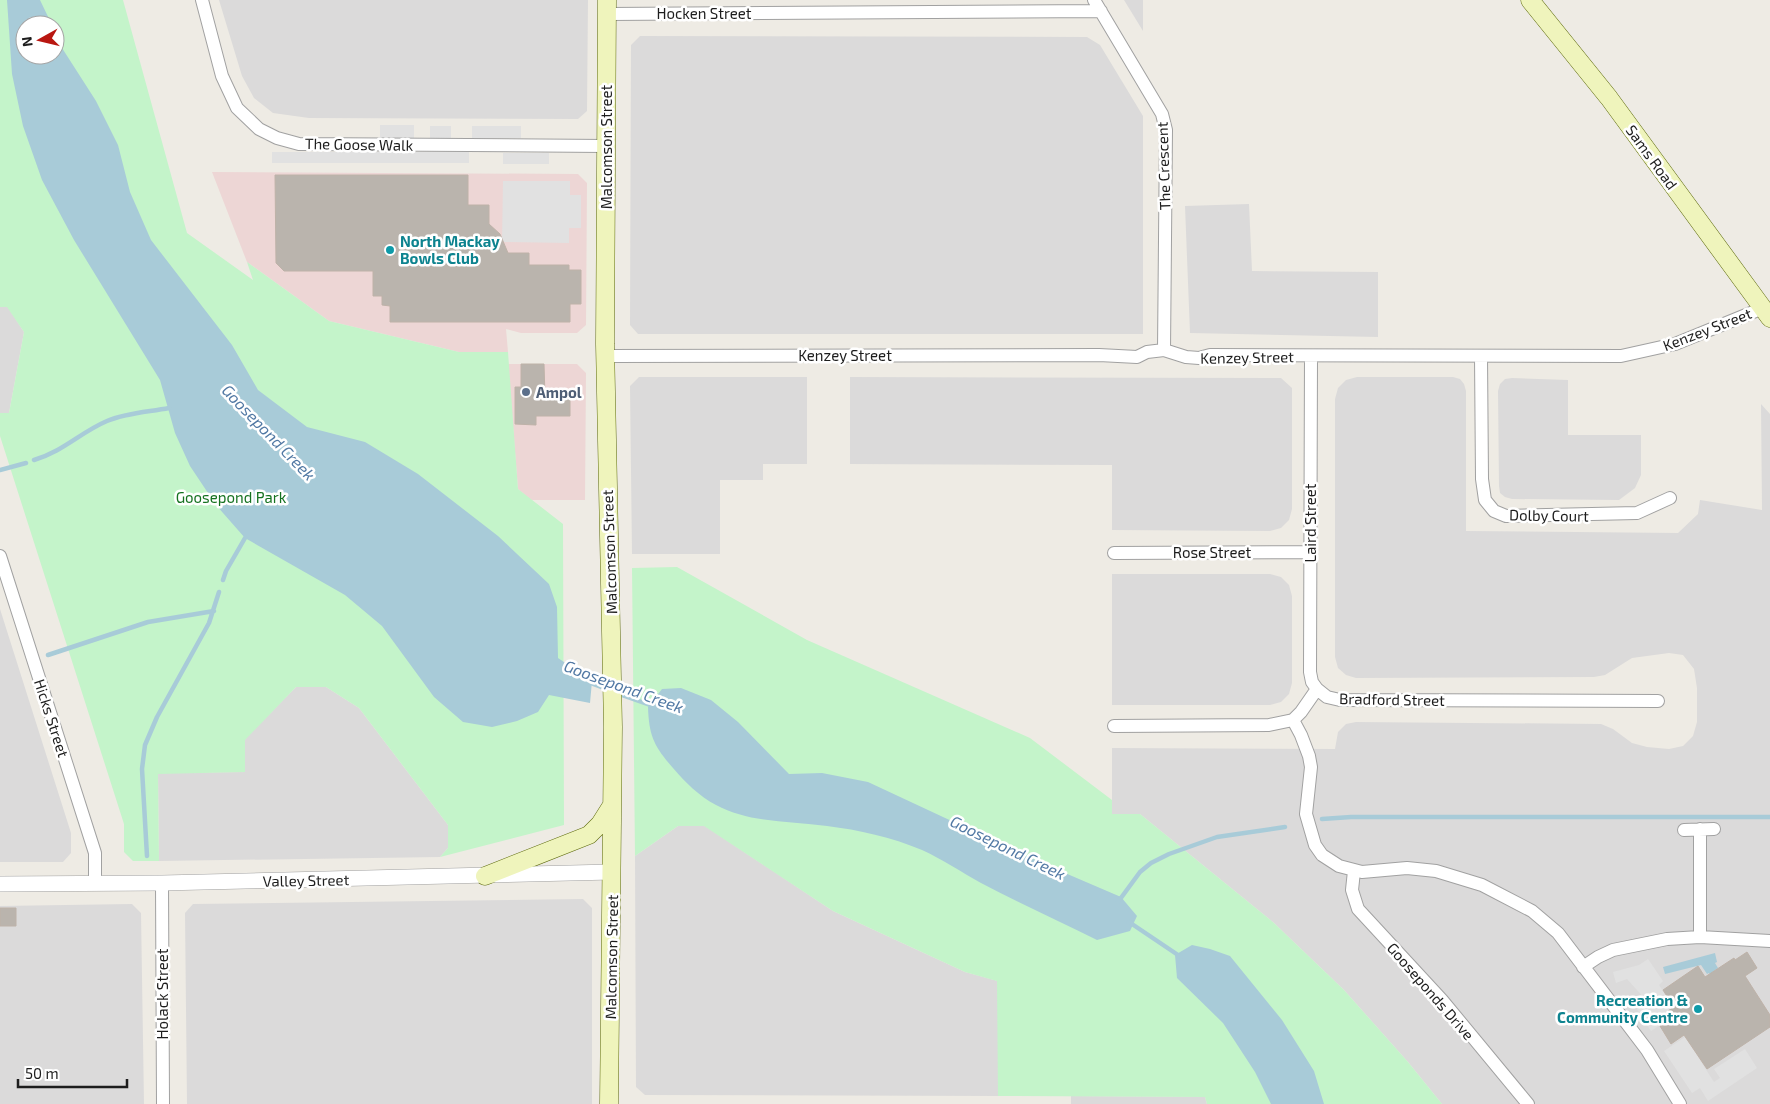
<svg xmlns="http://www.w3.org/2000/svg" width="1770" height="1104" viewBox="0 0 1770 1104" font-family="'Exo 2',sans-serif">
  <style>
    .residential { fill: #dbdada }
    .commercial { fill: #edd6d5 }
    .park { fill: #c4f4ca; fill-rule: evenodd }
    .parking { fill: #e1e1e1 }
    .water { fill: #a8cbd8 }
    .lines { fill: none; stroke-linecap: round; stroke-linejoin: round }
    .stream { stroke: #a8cbd8; stroke-width: 4.5 }
    .building { fill: #bab4ad; stroke: #beb2a8 }
    .minor-casing { stroke: #a1a1a1; stroke-width: 14 }
    .tertiary-casing { stroke: #a1a1a1; stroke-width: 16 }
    .secondary-casing { stroke: #5e6b0e; stroke-width: 19 }
    .minor { stroke: #fff; stroke-width: 12 }
    .tertiary { stroke: #fff; stroke-width: 15 }
    .secondary { stroke: #eff4bc; stroke-width: 18 }
    .culture-dot { fill: #0f9aa8; stroke: #fff; stroke-width: 2 }
    .service-dot { fill: #5c6f8a; stroke: #fff; stroke-width: 2 }
    .labels { text-anchor: middle; dominant-baseline: central; stroke-width: 5; stroke-linejoin: round; paint-order: stroke }
    .street-label { font-size: 15px; fill: #1d1d1d; stroke: #fff }
    .culture-label { font-size: 15px; font-weight: bold; fill: #0d838f; stroke: #fff; text-anchor: start }
    .service-label { font-size: 15px; font-weight: bold; fill: #4e5e75; stroke: #fff; text-anchor: start }
    .park-label { font-size: 15px; fill: #157220; stroke: #fff }
    .water-label { font-size: 16px; font-style: italic; fill: #5279a4; stroke: #fff }
  </style>
  <rect width="100%" height="100%" fill="#eeebe4"/>
  <path class="residential" d="M219,0H588L587,111L578,119L309,118L273,113L254,98L242,76Z
    M1124,0H1143V31Z
    M640,36L1087,37L1100,45L1143,116V334H638L630,325L631,45Z
    M1249,204L1252,271L1378,272V337L1190,333L1185,206Z
    M0,295L24,332L9,413H0Z
    M639,377H807V464H763V480H720V554H632L630,386Z
    M850,377L1281,378L1292,388V509L1289,520L1281,528L1270,531L1112,530V465L850,464Z
    M1357,377H1453L1460,379L1464,384L1466,391V531L1678,533L1698,514L1700,500L1762,510L1761,404L1770,414V1104H1442L1408,1062L1344,990L1274,923L1140,814H1112V748L1335,749L1338,732L1346,724L1356,722L1601,724L1613,729L1632,743L1647,747L1669,749L1683,746L1693,736L1697,722V688L1694,669L1683,655L1669,653L1632,658L1605,675L1594,677L1356,678L1346,675L1338,668L1335,657V399L1338,388L1346,380Z
    M1512,378L1568,380V435H1641V475L1635,488L1619,500L1512,499L1505,497L1500,493L1499,486L1498,391L1500,384L1505,379Z
    M1112,574H1270L1281,577L1289,585L1292,596V683L1289,694L1281,702L1270,705H1112Z
    M0,609L71,833V853L63,862H0Z
    M296,687H326L359,708L448,825V848L440,857L159,861L158,773L245,772L244,740Z
    M678,826H705L833,911L965,972L998,981V1096L645,1095L636,1087L635,856Z
    M583,899L592,908V1104H187L185,913L193,904Z
    M132,904L141,913L144,1104H0V906Z
    M1071,1096L1205,1097L1207,1104H1071Z"/>
  <path class="commercial" d="M212,172L578,174L587,183L586,325L577,333H521L506,329L508,352H459L329,321L247,262Z
    M508,364H577L586,373L585,500H531L518,489Z"/>
  <path class="park" d="M0,0H123L187,233L253,280L247,262L329,321L459,352H508L518,489L563,524L564,825L440,857L448,848V825L359,708L326,687H296L245,740V772L158,774L159,861H133L124,852V824L0,436V413H9L24,332L7,307H0ZM25,25H55V55H25Z
    M677,567L807,640L1030,738L1112,800V814H1140L1274,923L1344,990L1408,1062L1442,1104H1207L1205,1097L998,1096L997,981L965,972L833,911L704,826H678L635,856L632,568Z"/>
  <path class="parking" d="M380,125H414V138H380Z
    M430,126H451V138H430Z
    M472,126H521V138H472Z
    M272,152H469V163H272Z
    M503,153H549V164H503Z
    M503,181H570V195H581V228H569V243L502,242Z
    M1648,959L1663,981L1659,985L1673,1007L1668,1010L1672,1017L1651,1031L1635,1006L1645,999L1627,979L1616,983L1613,972L1639,965Z
    M1685,1037L1714,1082L1720,1078L1714,1069L1745,1049L1757,1068L1708,1101L1700,1088L1692,1093L1664,1051Z"/>
  <path class="water" d="M7,0H40L52,25H25V55H55V33L62,48L96,101L118,145L130,192L151,240L232,345L258,390L307,427L365,442L418,474L498,536L549,584L557,607L558,658L592,681L590,703L549,695L538,712L517,721L492,727L463,722L434,697L382,626L345,595L245,538L216,505L190,466L175,433L160,380L74,240L42,180L23,126L12,74Z
    M681,688L711,700L738,722L789,774L822,773L868,782L1044,864L1121,897L1137,916L1130,931L1097,940C1058,921 1019,903 981,883C961,872 942,859 922,850C891,837 859,830 827,826C790,821 749,823 716,805C699,796 685,782 673,768C654,746 649,736 648,707L662,689Z
    M1192,945L1210,949L1230,956L1282,1020L1314,1071L1324,1104H1271L1255,1072L1223,1023L1177,978L1175,955Z
    M1715,953L1717,962L1715,963L1718,968L1714,971L1715,973L1711,976L1709,973L1707,974L1701,965L1665,974L1663,967Z"/>
  <g class="lines">
    <path class="stream" d="M34,460C62,452 81,432 107,421C126,413 148,412 169,408
      M0,470L26,463
      M223,580L226,571L245,538
      M48,655L148,622L214,611
      M588,682L609,690
      M616,693L653,706
      M1322,819L1351,817H1770
      M147,856L142,769L145,745L157,717L209,623L219,592
      M1118,902L1140,872L1151,863L1169,854L1217,837L1285,827
      M1129,922L1181,957"/>
  </g>
  <path class="building" d="M275,175H468V205H489V224L500,234L508,253H529V265H569V270H581V304H570V322H390V306L382,305V296H373V271H284L276,263Z
    M521,364H544L545,397H570V416H536V425L515,424V387H521Z
    M0,908H16V926H0Z
    M1747,952L1757,968L1745,976L1770,1015V1027L1707,1069L1684,1035L1671,1044L1660,1026L1673,1018L1668,1011L1674,1007L1663,990L1698,966L1705,977L1734,958L1735,960Z"/>
  <g class="lines">
    <defs>
      <path id="minor" d="M202,0L222,76L237,108L259,129L277,138L299,144L606,146
        M1094,0L1162,114L1166,130L1164,350
        M608,14L1101,11
        M606,356L1099,355L1137,357L1147,352L1164,350L1186,357L1199,358L1210,355L1621,356L1675,344L1763,308
        M1311,356L1310,672L1312,682L1317,689
        M1481,356L1482,479L1485,500L1494,511L1506,516L1637,513L1670,498
        M1114,553L1310,552
        M0,556L95,853V882
        M1293,720L1301,735L1309,756L1311,767L1306,814L1315,845L1322,855L1339,866L1362,872L1407,868L1436,871L1482,885L1532,911L1558,933L1647,1050L1680,1104
        M1114,726L1269,725L1293,720L1301,712L1317,689L1327,697L1340,700L1658,701
        M1700,829V937
        M1684,830L1714,829
        M1354,871L1352,890L1358,909L1442,1000L1528,1104
        M162,883L163,1104
        M1583,967L1598,957L1613,950L1667,939L1700,937L1770,941"/>
      <path id="tertiary" d="M0,884L162,883L612,872"/>
      <path id="secondary" d="M607,0L605,344L613,727L609,1104
        M1530,0L1609,98L1770,318
        M485,876L589,835L600,824L612,805"/>
    </defs>
    <use href="#minor" class="minor-casing"/>
    <use href="#tertiary" class="tertiary-casing"/>
    <use href="#secondary" class="secondary-casing"/>
    <use href="#minor" class="minor"/>
    <use href="#tertiary" class="tertiary"/>
    <use href="#secondary" class="secondary"/>
  </g>
  <g class="culture-dot">
    <circle cx="390" cy="250" r="5"/>
    <circle cx="1698" cy="1009" r="5"/>
  </g>
  <circle class="service-dot" cx="526" cy="392" r="5"/>
  <g class="labels">
    <g class="street-label">
      <text x="704" y="13">Hocken Street</text>
      <text transform="translate(359 144) rotate(1)">The Goose Walk</text>
      <text transform="translate(606 147) rotate(-90)">Malcomson Street</text>
      <text transform="translate(1652 157) rotate(54)">Sams Road</text>
      <text transform="translate(1163 166) rotate(-92)">The Crescent</text>
      <text transform="translate(1707 329) rotate(-21)">Kenzey Street</text>
      <text x="845" y="355">Kenzey Street</text>
      <text transform="translate(1247 357) rotate(-1)">Kenzey Street</text>
      <text transform="translate(1549 515) rotate(1)">Dolby Court</text>
      <text transform="translate(1310 523) rotate(-90)">Laird Street</text>
      <text transform="translate(609 552) rotate(-92)">Malcomson Street</text>
      <text x="1212" y="552">Rose Street</text>
      <text transform="translate(1392 699) rotate(1)">Bradford Street</text>
      <text transform="translate(52 718) rotate(72)">Hicks Street</text>
      <text transform="translate(306 880) rotate(-1)">Valley Street</text>
      <text transform="translate(611 957) rotate(-89)">Malcomson Street</text>
      <text transform="translate(1431 991) rotate(49)">Gooseponds Drive</text>
      <text transform="translate(162 994) rotate(-90)">Holack Street</text>
    </g>
    <g class="culture-label">
      <text x="400" y="241">North Mackay<tspan x="400" dy="17">Bowls Club</tspan></text>
      <text x="1688" y="1000" text-anchor="end">Recreation &amp;<tspan x="1688" dy="17">Community Centre</tspan></text>
    </g>
    <g class="service-label">
      <text x="536" y="392">Ampol</text>
    </g>
    <g class="park-label">
      <text x="231" y="497">Goosepond Park</text>
    </g>
    <g class="water-label">
      <text transform="translate(269 432) rotate(46)">Goosepond Creek</text>
      <text transform="translate(624 686) rotate(20)">Goosepond Creek</text>
      <text transform="translate(1008 847) rotate(26)">Goosepond Creek</text>
    </g>
  </g>
  <g transform="translate(40 40) rotate(262)"><circle r="24" fill="#ffffff" stroke="#a5a5a5"/>
  <path d="M0-4L9 19L0 12L-9 19Z" fill="#b91711"/>
  <text y="-8" font-size="14" font-weight="bold" text-anchor="middle" fill="#1d1d1d">N</text>
  </g>
  <path d="M18 1079v8h109v-8" fill="none" stroke="#1d1d1d" stroke-width="2.5"/>
  <text x="25" y="1079" font-size="15" fill="#1d1d1d" stroke="#ffffff" stroke-width="4" paint-order="stroke">50 m</text>
</svg>
